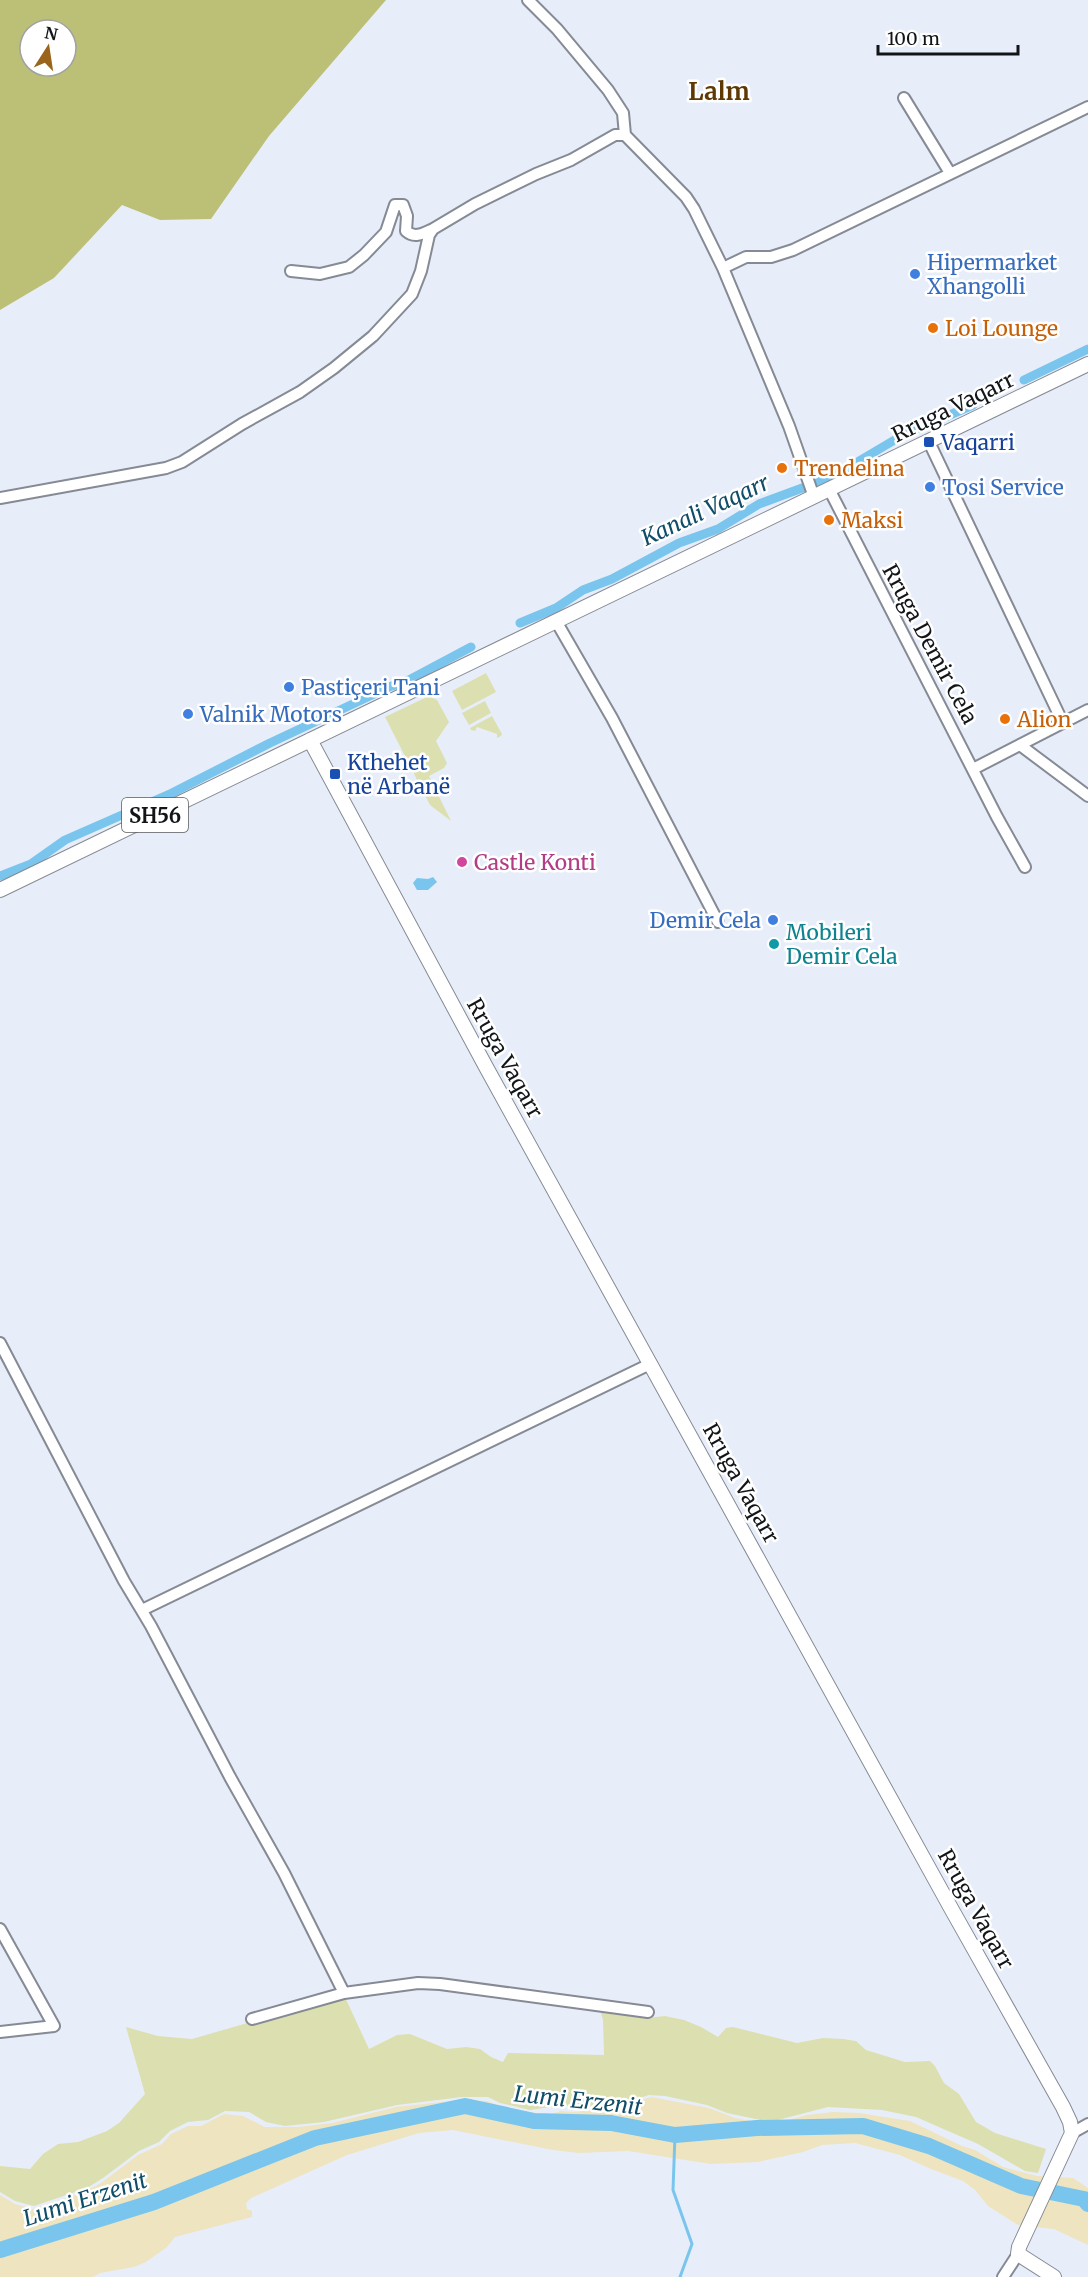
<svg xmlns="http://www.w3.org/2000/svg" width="1088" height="2277" viewBox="0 0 1088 2277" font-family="Merriweather,serif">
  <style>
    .green { fill: #dcdfaf }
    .forest { fill: #bcc077; fill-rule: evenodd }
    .sand { fill: #eee4bf }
    .water { fill: #79c5ee }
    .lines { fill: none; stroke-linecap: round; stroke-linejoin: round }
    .stream { stroke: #79c5ee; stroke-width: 3 }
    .canal { stroke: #79c5ee; stroke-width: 9 }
    .river { stroke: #79c5ee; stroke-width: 16 }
    .minor-casing { stroke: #858a94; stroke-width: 14 }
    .major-casing { stroke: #858a94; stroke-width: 16 }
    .minor { stroke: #fff; stroke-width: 10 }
    .major { stroke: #fff; stroke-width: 14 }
    .shop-dot { fill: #3f7fe0; stroke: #fff; stroke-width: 2 }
    .food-dot { fill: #e8710a; stroke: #fff; stroke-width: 2 }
    .transit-dot { fill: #1a4fb4; stroke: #fff; stroke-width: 2 }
    .hotel-dot { fill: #d1479c; stroke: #fff; stroke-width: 2 }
    .culture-dot { fill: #0f9aa8; stroke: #fff; stroke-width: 2 }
    .labels { text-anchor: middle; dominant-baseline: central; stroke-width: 5; stroke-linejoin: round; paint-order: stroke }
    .shield { fill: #fff; stroke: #595b5d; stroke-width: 1.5 }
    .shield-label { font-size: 20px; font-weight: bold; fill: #121518 }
    .shop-label { font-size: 21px; fill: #366cbe; stroke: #fff; text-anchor: start }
    .food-label { font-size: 21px; fill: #c56008; stroke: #fff; text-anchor: start }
    .street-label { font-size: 21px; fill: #121518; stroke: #fff }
    .transit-label { font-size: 21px; fill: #164399; stroke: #fff; text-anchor: start }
    .hotel-label { font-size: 21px; fill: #b23c85; stroke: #fff; text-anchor: start }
    .culture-label { font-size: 21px; fill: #0d838f; stroke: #fff; text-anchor: start }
    .water-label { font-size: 22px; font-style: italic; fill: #0f4d68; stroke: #fff }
    .quarter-label { font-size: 24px; font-weight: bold; fill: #5e3905; stroke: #fff }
  </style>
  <rect width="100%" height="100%" fill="#e8eef9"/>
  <path class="green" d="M486,673L496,692L462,710L452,691Z
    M429,696L437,700L449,722L436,741L447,763L444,768L429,776L451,821L430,805L385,717Z
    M485,701L491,713L469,725L462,713Z
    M492,716L502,734L501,736L497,738V734L477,727L475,731L471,730L470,728Z
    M344,1995L369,2049L397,2035L410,2034L447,2049L466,2047L480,2049L491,2057L503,2062L508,2053L604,2055L603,2020L600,2010L616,2014L628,2013L646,2018L665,2016L684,2020L701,2027L718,2037L726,2028L733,2027L797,2043L823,2038L843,2039L856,2041L866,2050L905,2062L930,2061L935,2066L944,2083L959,2094L976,2122L995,2133L1046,2149L1038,2173L1025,2171L978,2144L916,2117L882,2110L828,2107L770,2122L727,2113L707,2105L665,2096L649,2095L617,2105L557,2106L530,2110L500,2103L488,2097H462L397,2105L324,2122L285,2126L266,2122L249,2112L225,2111L208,2120L188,2122L170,2131L159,2142L139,2151L103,2178L87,2188L34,2206L15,2201L0,2192V2166L30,2169L43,2154L58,2144L78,2142L107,2131L119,2123L145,2094L126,2027L158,2036L192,2039Z"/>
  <path class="forest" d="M0,0H386L269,136L211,219L160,220L122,205L54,278L0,310ZM30,30H66V66H30Z"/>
  <path class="sand" d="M651,2097L709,2108L735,2118L770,2125L807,2115L833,2112L859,2113L910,2121L962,2146L975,2150L1003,2167L1037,2176L1073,2178L1088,2188V2245L1054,2229L1018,2225L988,2206L975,2190L963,2181L931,2169L900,2155L855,2143L822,2145L803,2152L758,2162L711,2164L628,2151L579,2153L553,2150L453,2130L419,2133L347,2155L251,2198L246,2203L247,2209L252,2211V2217L175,2237L167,2247L146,2262L134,2267L100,2273L93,2277H0V2195L15,2204L33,2209L82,2193L101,2183L138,2155L162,2144L171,2134L188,2126H201L224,2114L243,2116L265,2127H299L332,2123L396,2107L461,2100L487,2101L505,2108L548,2115L561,2111L573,2112L627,2107L633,2103Z"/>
  <path class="water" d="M433,877L437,882L428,890H417L413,883L417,878L428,879Z"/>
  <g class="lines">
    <path class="stream" d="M675,2135L673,2190L692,2244L680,2277"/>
    <path class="canal" d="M1024,380L1088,349
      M520,623L556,608L583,590L612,579L679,543L718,529L759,504L832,477L903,435L973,405
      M0,876L31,864L65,840L172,793L270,743L389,687L409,680L471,647"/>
    <path class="river" d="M0,2250L154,2202L315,2138L465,2106L534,2121L611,2123L675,2135L757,2128L863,2126L929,2146L1021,2186L1084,2199L1088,2204"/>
    <defs>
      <path id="minor" d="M528,0L557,29L608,90L623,113L625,135L686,197L694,209L723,268L789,426L814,497
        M904,98L950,173
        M723,268L746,257H771L793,250L1088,107
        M291,271L320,274L349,267L364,255L386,232L395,205H403L407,216L406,231C415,239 424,233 433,229
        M929,442L1063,723
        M829,489L997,817L1025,867
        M0,498L166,468L182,462L242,424L300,392L334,368L373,336L412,294L421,271L429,235L433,229L475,204L536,174L571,160L615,135H625
        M556,621L612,718L718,922
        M1020,745L1088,796
        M973,769L1088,710
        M0,1343L124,1581L151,1626L230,1777L284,1873L344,1993L252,2019
        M142,1610L650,1364
        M0,1929L54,2026L0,2032
        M344,1993L418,1983L440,1984L648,2012
        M1072,2133L1088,2124
        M1003,2277L1018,2254"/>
      <path id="major" d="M310,740L486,1067L952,1910L1063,2107L1070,2122L1072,2133L1019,2247L1018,2254L1054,2277
        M0,890L1088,364"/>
    </defs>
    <use href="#minor" class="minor-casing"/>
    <use href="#major" class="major-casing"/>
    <use href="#minor" class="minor"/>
    <use href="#major" class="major"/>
  </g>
  <g class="shop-dot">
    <circle cx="915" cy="274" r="6"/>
    <circle cx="930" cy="487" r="6"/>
    <circle cx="289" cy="687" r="6"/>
    <circle cx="188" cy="714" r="6"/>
    <circle cx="773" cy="920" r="6"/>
  </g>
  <g class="food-dot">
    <circle cx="933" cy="328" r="6"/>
    <circle cx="782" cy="468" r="6"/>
    <circle cx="829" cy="520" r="6"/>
    <circle cx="1005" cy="719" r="6"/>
  </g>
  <g class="transit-dot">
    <rect x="923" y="436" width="12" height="12" rx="3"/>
    <rect x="329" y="768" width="12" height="12" rx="3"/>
  </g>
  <circle class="hotel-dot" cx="462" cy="862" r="6"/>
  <circle class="culture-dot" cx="774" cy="944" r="6"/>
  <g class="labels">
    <rect class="shield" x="122" y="798" width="66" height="34" rx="4.5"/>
    <g class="shield-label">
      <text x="155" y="815">SH56</text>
    </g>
    <g class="shop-label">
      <text x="927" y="262">Hipermarket<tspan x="927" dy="24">Xhangolli</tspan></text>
      <text x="942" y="487">Tosi Service</text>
      <text x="301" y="687">Pastiçeri Tani</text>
      <text x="200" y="714">Valnik Motors</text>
      <text x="761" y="920" text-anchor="end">Demir Cela</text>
    </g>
    <g class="food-label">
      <text x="945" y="328">Loi Lounge</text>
      <text x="794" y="468">Trendelina</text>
      <text x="841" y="520">Maksi</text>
      <text x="1017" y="719">Alion</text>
    </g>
    <g class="street-label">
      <text transform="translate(953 407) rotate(-26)">Rruga Vaqarr</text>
      <text transform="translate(930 644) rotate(62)">Rruga Demir Cela</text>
      <text transform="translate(505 1058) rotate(61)">Rruga Vaqarr</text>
      <text transform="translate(741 1483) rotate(61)">Rruga Vaqarr</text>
      <text transform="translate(976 1909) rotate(61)">Rruga Vaqarr</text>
    </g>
    <g class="transit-label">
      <text x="941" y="442">Vaqarri</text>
      <text x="347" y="762">Kthehet<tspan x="347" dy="24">në Arbanë</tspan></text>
    </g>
    <g class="hotel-label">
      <text x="474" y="862">Castle Konti</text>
    </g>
    <g class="culture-label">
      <text x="786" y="932">Mobileri<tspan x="786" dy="24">Demir Cela</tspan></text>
    </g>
    <g class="water-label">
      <text transform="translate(705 510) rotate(-25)">Kanali Vaqarr</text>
      <text transform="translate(578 2100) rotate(6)">Lumi Erzenit</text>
      <text transform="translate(85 2199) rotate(-18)">Lumi Erzenit</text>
    </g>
    <g class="quarter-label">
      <text x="719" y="91">Lalm</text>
    </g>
  </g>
  <g transform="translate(48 48) rotate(12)"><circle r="28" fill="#ffffff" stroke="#a0a1a3" stroke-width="1.5"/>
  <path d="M0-4.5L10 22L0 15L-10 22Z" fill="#9a641d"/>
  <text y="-9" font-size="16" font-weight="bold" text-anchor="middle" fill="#121518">N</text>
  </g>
  <path d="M878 45v9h140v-9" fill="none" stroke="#121518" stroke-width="3"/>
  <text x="887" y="45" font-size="18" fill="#121518" stroke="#ffffff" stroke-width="4.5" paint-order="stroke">100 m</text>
</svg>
